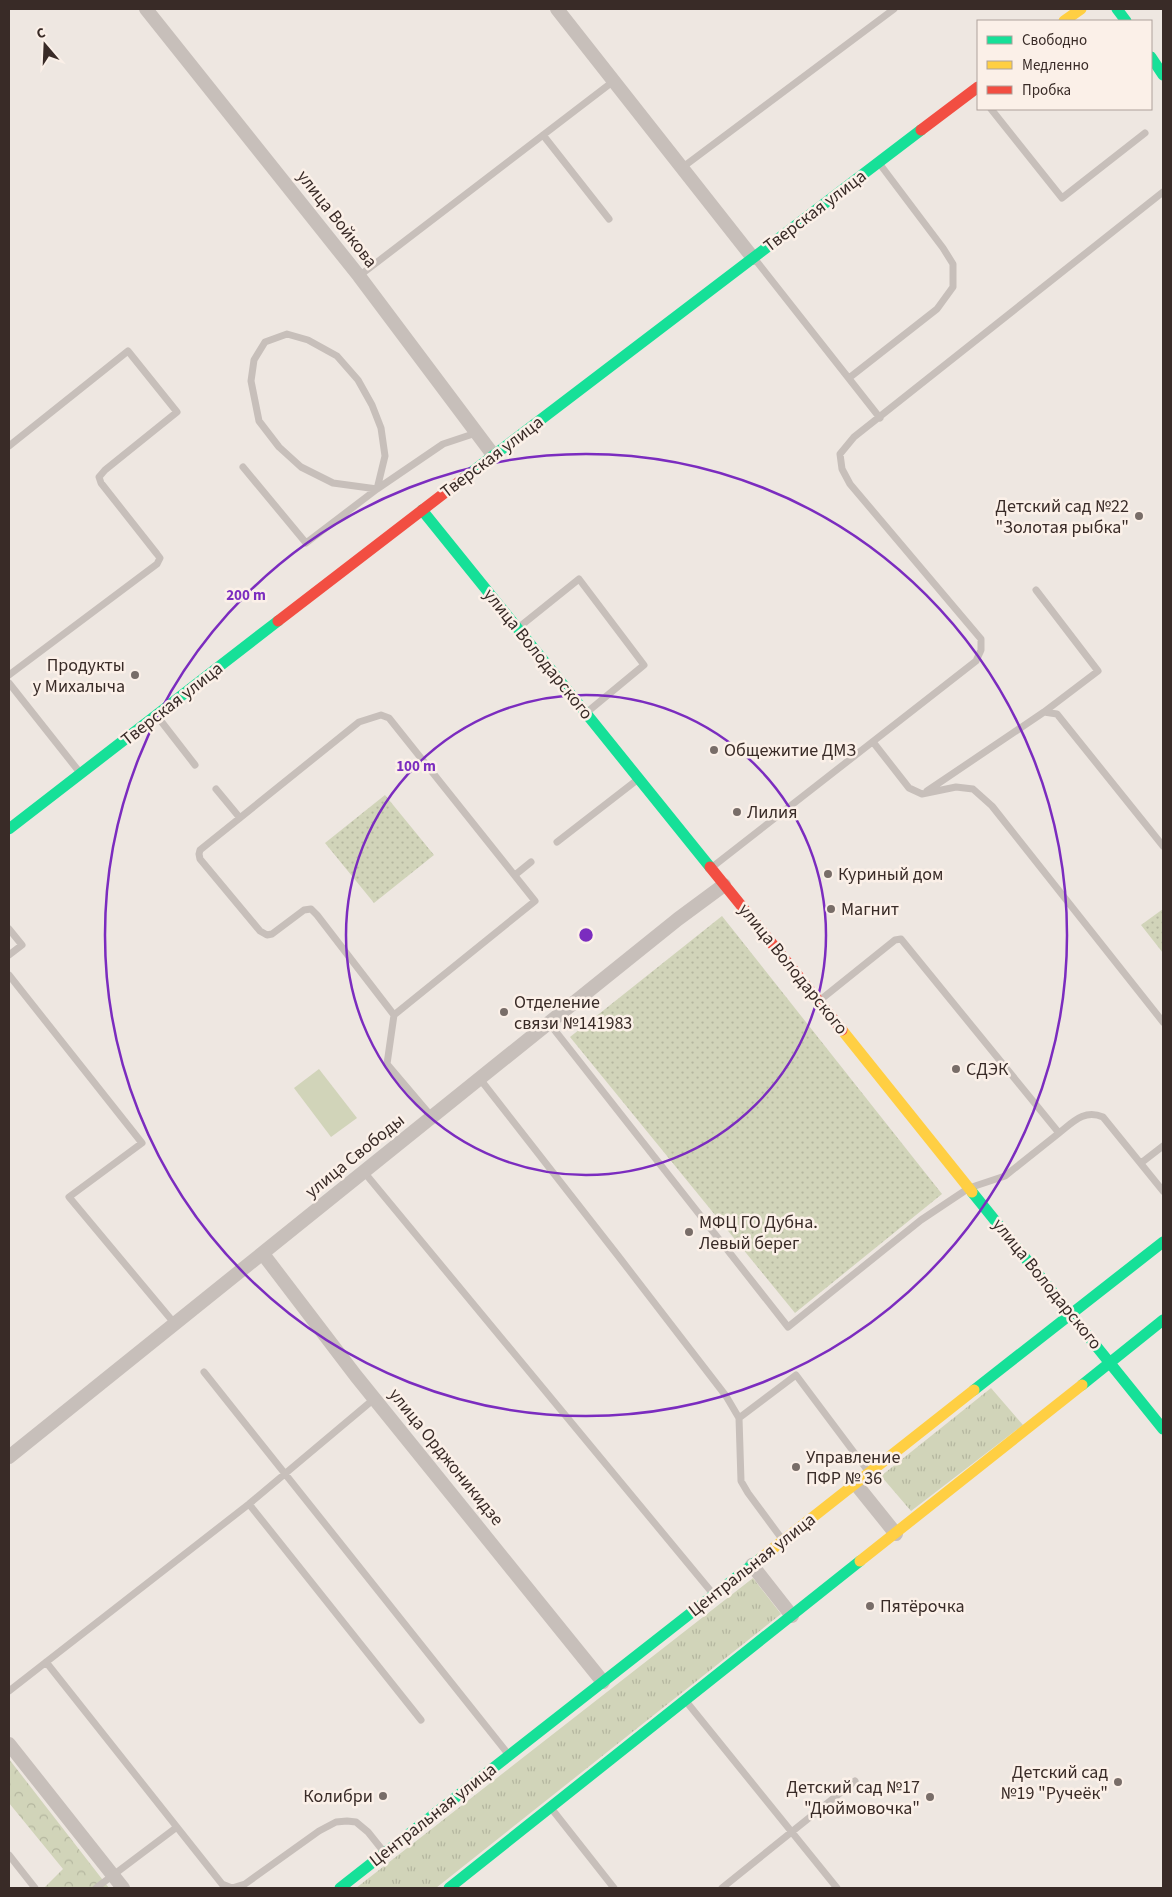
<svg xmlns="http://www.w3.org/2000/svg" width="1172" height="1897" viewBox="0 0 1172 1897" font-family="'Source Sans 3',sans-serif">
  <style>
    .grass { fill: url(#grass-tufts) }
    .forest { fill: url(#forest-crowns) }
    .park { fill: url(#park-dots) }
    .garden { fill: #d1d4b9 }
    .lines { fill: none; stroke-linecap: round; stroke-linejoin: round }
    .lane { stroke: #c7bfba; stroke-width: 7 }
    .street { stroke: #c7bfba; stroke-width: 14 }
    .fast { stroke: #16e098; stroke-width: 11 }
    .slow { stroke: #ffcf43; stroke-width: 11 }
    .jam { stroke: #f24e42; stroke-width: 11 }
    .ring { fill: none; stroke: #7b2cbf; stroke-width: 2.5 }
    .poi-dot { fill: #786d68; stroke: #fbf0e8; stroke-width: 2 }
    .labels { text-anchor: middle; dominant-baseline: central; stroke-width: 5; stroke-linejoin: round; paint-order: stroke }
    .street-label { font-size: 18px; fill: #392b27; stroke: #fbf0e8 }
    .poi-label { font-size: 18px; fill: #392b27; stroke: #fbf0e8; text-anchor: start }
    .centre { fill: #7b2cbf; stroke: #fbf0e8; stroke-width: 2.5 }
    .ring-label { font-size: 15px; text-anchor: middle; font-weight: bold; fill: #7b2cbf; stroke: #fbf0e8; stroke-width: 5; stroke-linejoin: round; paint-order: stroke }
  </style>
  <defs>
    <pattern id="grass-tufts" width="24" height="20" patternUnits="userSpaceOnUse" patternTransform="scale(1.25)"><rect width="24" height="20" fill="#d1d4b9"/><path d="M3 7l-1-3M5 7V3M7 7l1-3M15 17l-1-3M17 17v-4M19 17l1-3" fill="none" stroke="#b4b69f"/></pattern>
    <pattern id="forest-crowns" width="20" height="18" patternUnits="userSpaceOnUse" patternTransform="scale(1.25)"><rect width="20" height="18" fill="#d1d4b9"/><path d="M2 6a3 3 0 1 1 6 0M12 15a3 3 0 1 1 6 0" fill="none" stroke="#b4b69f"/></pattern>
    <pattern id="park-dots" width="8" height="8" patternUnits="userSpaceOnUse" patternTransform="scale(1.25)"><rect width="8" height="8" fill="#d1d4b9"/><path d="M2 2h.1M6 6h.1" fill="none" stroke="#b4b69f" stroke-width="1.8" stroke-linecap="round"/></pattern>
  </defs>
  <rect width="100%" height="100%" fill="#eee7e1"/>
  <path class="grass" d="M991,1388L1023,1425L911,1511L881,1476Z
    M753,1578L781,1614L436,1888H356Z"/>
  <path class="forest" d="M9,1759L109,1888H44L63,1869L9,1803Z"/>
  <path class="park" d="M385,795L434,855L374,903L325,843Z
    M1163,909V953L1141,925Z
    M722,916L942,1194L795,1313L570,1037Z"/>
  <path class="garden" d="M319,1069L357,1118L331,1137L294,1088Z"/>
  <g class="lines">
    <path class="lane" d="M991,109L1062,198L1145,133
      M543,135L609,219
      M683,167L894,9
      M754,258L880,418
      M359,276L615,80
      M849,378L937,309L953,287V264L943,248L879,163
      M9,446L128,351L177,412L105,470L99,477L101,483L157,554L160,558L157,564L9,675
      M243,467L306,543L377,489L385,456L381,428L372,405L358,380L337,356L308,340L287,334L265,342L254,360L251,381L259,421L279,447L301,467L333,483L377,489L443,444L476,433
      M1036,590L1098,671L1044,712
      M518,628L579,579L644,665L586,713
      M9,683L81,774
      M157,716L195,765
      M873,742L909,788L922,794L956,787L973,789L992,806L1163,1022
      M216,789L240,818
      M927,791L1044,712L1057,714L1163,846
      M557,842L637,780
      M711,868L976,661L981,650V639L850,484L842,469L840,454L854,437L1163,192
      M515,875L531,862
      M9,929L22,945L9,955
      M9,975L142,1143L69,1197L175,1324
      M394,1015L317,915L311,909L304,910L272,934L267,935L260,931L200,859L199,854L200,850L359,722L381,715L389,718L535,901L394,1015L387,1064L432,1117
      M549,1023L788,1327L921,1220L969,1188L1005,1176L1059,1133L901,939L895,940L819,1001
      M480,1079L619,1257L726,1396L739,1418L796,1375L868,1471
      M1059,1133C1073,1122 1084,1109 1103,1117L1163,1191
      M1141,1163L1163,1146
      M364,1172L714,1595
      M204,1372L509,1755
      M739,1418L741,1481L748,1493L782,1539
      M249,1504L421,1720
      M46,1662L222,1884L232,1888L245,1884L319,1831L336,1822L347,1821L356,1822L368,1832L384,1852
      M9,1691L249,1504L374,1399
      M685,1700L837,1888
      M551,1808L614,1888
      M9,1855L35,1888
      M96,1888L177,1827
      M722,1888L855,1781"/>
    <path class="street" d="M146,9L359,276L494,456
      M557,9L753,258
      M263,1254L356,1376L603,1682
      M9,1457L678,919L724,885
      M855,1483L896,1534
      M752,1565L792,1616
      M9,1744L123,1888"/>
    <path class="fast" d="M1117,9L1126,21
      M1151,57L1163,75
      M464,478L921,130
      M422,510L710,867
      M9,829L278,621
      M972,1192L1163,1429
      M1082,1385L1163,1320
      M974,1390L1163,1242
      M340,1888L761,1558
      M449,1888L860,1561"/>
    <path class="slow" d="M1064,21L1081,9
      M842,1030L972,1192
      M761,1558L974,1390
      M860,1561L1082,1385"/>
    <path class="jam" d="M921,130L978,87
      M278,621L464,478
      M710,867L842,1030"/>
  </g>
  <g class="ring">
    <circle cx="586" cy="935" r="240"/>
    <circle cx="586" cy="935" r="481"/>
  </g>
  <g class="poi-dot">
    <circle cx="1139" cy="516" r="5"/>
    <circle cx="135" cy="675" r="5"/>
    <circle cx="714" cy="750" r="5"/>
    <circle cx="737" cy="812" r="5"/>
    <circle cx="828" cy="874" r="5"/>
    <circle cx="831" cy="909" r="5"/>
    <circle cx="504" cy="1012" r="5"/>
    <circle cx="956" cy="1069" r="5"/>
    <circle cx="689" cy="1232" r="5"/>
    <circle cx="796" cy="1467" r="5"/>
    <circle cx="870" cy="1606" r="5"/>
    <circle cx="1118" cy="1782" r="5"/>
    <circle cx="383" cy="1796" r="5"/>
    <circle cx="930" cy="1797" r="5"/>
  </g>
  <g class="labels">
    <g class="street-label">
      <text transform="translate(815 211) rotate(-37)">Тверская улица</text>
      <text transform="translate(337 219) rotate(52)">улица Войкова</text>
      <text transform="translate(492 457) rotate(-37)">Тверская улица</text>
      <text transform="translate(538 654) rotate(51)">улица Володарского</text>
      <text transform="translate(172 704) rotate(-38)">Тверская улица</text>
      <text transform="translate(793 969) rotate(51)">улица Володарского</text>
      <text transform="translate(355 1156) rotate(-39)">улица Свободы</text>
      <text transform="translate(1047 1284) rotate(51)">улица Володарского</text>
      <text transform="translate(446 1457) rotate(51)">улица Орджоникидзе</text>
      <text transform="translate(752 1565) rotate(-38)">Центральная улица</text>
      <text transform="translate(433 1815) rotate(-38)">Центральная улица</text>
    </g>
    <g class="poi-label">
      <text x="1129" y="506" text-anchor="end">Детский сад №22<tspan x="1129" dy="21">"Золотая рыбка"</tspan></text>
      <text x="125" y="665" text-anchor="end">Продукты<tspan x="125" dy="21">у Михалыча</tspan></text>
      <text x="724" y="750">Общежитие ДМЗ</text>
      <text x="747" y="812">Лилия</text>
      <text x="838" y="874">Куриный дом</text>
      <text x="841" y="909">Магнит</text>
      <text x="514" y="1002">Отделение<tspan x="514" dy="21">связи №141983</tspan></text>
      <text x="966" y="1069">СДЭК</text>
      <text x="699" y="1222">МФЦ ГО Дубна.<tspan x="699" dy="21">Левый берег</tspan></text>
      <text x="806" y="1457">Управление<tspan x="806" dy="21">ПФР № 36</tspan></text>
      <text x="880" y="1606">Пятёрочка</text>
      <text x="1108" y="1772" text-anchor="end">Детский сад<tspan x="1108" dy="21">№19 "Ручеёк"</tspan></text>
      <text x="920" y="1787" text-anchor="end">Детский сад №17<tspan x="920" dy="21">"Дюймовочка"</tspan></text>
      <text x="373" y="1796" text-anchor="end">Колибри</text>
    </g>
  </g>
  <circle cx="586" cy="935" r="8" class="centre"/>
  <g class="ring-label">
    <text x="246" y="600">200 m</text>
    <text x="416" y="771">100 m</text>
  </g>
  <rect width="1172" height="1897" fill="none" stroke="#392b27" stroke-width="20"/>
  <rect x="977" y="20" width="175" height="90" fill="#fbf0e8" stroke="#ada19b"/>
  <rect x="987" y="36" width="25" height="8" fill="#16e098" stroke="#ada19b"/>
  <text x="1022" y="45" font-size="15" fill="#392b27">Свободно</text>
  <rect x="987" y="61" width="25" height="8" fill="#ffcf43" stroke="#ada19b"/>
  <text x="1022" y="70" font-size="15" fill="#392b27">Медленно</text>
  <rect x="987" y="86" width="25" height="8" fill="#f24e42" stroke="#ada19b"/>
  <text x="1022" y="95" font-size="15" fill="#392b27">Пробка</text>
  <g transform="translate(45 45) rotate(341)" stroke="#fbf0e8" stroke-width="4" paint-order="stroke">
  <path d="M0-4L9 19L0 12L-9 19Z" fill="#392b27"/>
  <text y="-8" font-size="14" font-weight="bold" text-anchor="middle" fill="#392b27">С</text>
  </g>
</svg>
